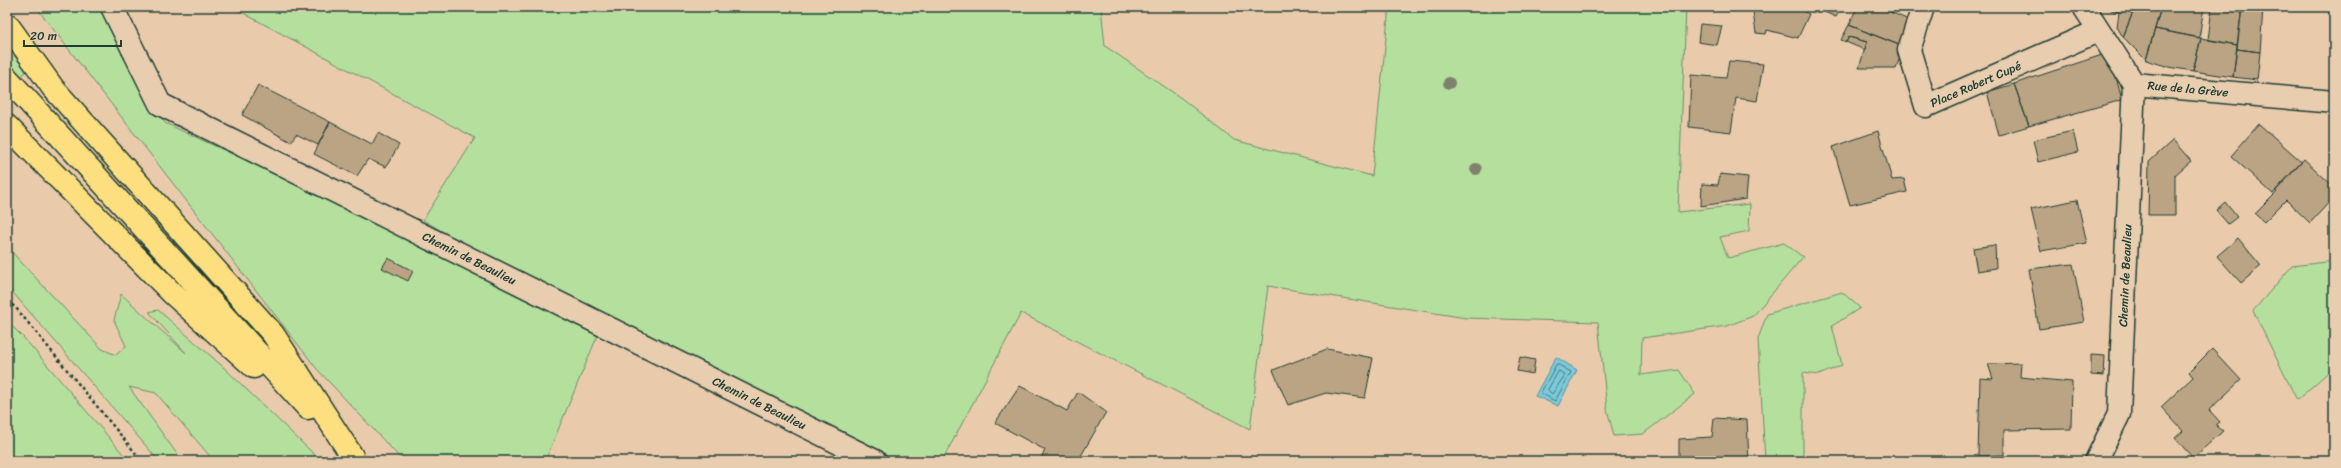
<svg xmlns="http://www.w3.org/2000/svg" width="2341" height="468" viewBox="0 0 2341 468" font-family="Sriracha,sans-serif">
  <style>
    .green { fill: #b5df9d; stroke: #6a8e68 }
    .water { fill: #7cc9dc; stroke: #579199 }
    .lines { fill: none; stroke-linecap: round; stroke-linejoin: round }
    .shore { stroke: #447577; stroke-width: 1 }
    .building { fill: #bba483; stroke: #1f3d34 }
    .minor-casing { stroke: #1f3d34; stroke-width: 25 }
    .trunk-casing { stroke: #1f3d34; stroke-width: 25 }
    .path { stroke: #1f3d34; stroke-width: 2.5; stroke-dasharray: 3 3; stroke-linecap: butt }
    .minor { stroke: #e8cdaf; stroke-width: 22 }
    .trunk { stroke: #fddf80; stroke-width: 22 }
    .tree { fill: #7e816c }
    .labels { text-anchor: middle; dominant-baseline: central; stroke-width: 3; stroke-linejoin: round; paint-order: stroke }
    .street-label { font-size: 12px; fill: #1f3d34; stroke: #e8cdaf }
  </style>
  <rect width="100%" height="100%" fill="#e9cbab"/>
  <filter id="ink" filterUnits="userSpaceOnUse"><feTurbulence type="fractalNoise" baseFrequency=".025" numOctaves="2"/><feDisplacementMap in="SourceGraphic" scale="8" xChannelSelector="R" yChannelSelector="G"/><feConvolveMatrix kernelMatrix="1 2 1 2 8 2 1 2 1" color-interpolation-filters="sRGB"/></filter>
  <g filter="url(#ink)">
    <path class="green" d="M36,7H105L165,123L597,322L423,220L475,138L232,7H1101L1105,46L1181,98L1234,140L1372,176L1389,7H1686L1678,212L1750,204L1749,231L1720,237L1728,258L1784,243L1803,257L1753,316L1727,326L1642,338L1641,375L1679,370L1695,394L1643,434L1614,436L1607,409L1598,322L1466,318L1268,286L1250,429L1021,313L942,461H875L602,325L545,461H403L317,369Z
      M7,46L26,71L20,78L7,64Z
      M7,247L102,349L116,355L126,346L114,320L121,294L186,353L149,312L158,310L220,364L321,461H273L270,458L256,461H214L156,393L129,387L182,461H159L7,286Z
      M2334,261V367L2297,400L2253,311L2292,266Z
      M1842,292L1860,308L1832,326L1842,365L1819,375L1803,373V461H1765L1758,339L1767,314Z
      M7,321L24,338L129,461H7Z"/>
    <path class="water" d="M1556,357L1577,370L1558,406L1535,396Z"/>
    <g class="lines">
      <path class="shore" d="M1557,364L1571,372L1555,401L1541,393Z
        M1559,371L1565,375L1552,394L1548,390Z"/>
    </g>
    <path class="building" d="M1755,7H1795L1809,14L1798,38L1767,30L1766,34L1756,33L1753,12Z
      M1813,7H1842L1836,17Z
      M1857,7H1880L1913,22L1908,36L1903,34L1899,45L1849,25Z
      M1880,7H1896L1893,13Z
      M2111,7H2135L2123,37L2117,27L2119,12L2111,10Z
      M2135,7H2161L2146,60L2123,37Z
      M2161,7H2204L2199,38L2155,29Z
      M2212,7H2242L2237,45L2208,40Z
      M2242,7H2263L2260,52L2237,49Z
      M1700,24L1722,26L1717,45L1698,42Z
      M1849,25L1904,47L1896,68H1859L1867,42L1849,37L1846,42L1841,40Z
      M2155,29L2201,38L2193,71L2169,67L2146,60Z
      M1849,37L1867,42L1865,50L1846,42Z
      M2201,38L2237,45L2233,77L2193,71Z
      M2237,49L2260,52L2257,80L2233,77Z
      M2105,54L2116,77L2122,100L2029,126L2014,84Z
      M1729,61L1763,64L1757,101L1736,98L1731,132L1689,127L1691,75L1726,78Z
      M2014,84L2029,126L1999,135L1987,92Z
      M258,85L330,122L318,145L296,134L291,142L242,115Z
      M330,122L372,144L378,133L399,145L386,167L368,159L357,176L314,154Z
      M2259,124L2302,162L2273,194L2231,156Z
      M1878,131L1892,180L1904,179L1907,192L1850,205L1833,147Z
      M2073,131L2078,152L2038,162L2033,140Z
      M2173,140L2191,161L2175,175V215H2148L2149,162Z
      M2304,159L2334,187V197L2310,223L2286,200L2264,222L2255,214L2277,192L2275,191Z
      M1720,174L1748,177L1746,199L1701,206L1702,184L1718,185Z
      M2077,200L2087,243L2041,251L2031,209Z
      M2225,202L2237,217L2228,224L2216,210Z
      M2238,238L2261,266L2241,283L2217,256Z
      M1995,245L1996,268L1977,271L1973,248Z
      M388,258L413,271L408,281L382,268Z
      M2073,264L2084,322L2039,329L2029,269Z
      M1327,349L1373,358L1365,398L1326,393L1288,405L1273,370Z
      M2212,349L2241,380L2209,410L2220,422L2216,425L2223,431L2193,458L2175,438L2183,431L2161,407L2193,377L2189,372Z
      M2091,355L2105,356L2104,376L2091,375Z
      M1520,357L1535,360L1533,374L1517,371Z
      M2021,363L2020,377L2072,382L2071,429L2004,430V455L1978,456L1980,378L1993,379L1988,364Z
      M1020,386L1067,411L1078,392L1106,412L1078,461H1040L1045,450L995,423Z
      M1714,418L1747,420L1749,461H1679V439L1712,437Z"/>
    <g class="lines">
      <defs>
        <g id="minor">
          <path id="s1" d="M112,7L160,104L875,461"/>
          <path id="s2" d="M1923,7L1909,50L1926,106L2098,31"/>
          <path id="s3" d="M2084,7L2134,84L2334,102"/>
          <path id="s4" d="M2096,461L2119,414L2134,84"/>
        </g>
        <path id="trunk" d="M7,24L53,88L273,334L352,456
          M7,78L308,408
          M7,126L172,293L254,367"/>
      </defs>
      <use href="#minor" class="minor-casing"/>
      <use href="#trunk" class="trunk-casing"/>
      <path class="path" d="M7,301L16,308L142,461"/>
      <use href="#minor" class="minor"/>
      <use href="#trunk" class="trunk"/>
    </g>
    <g class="tree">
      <circle cx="1449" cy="83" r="6"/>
      <circle cx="1476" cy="169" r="6"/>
    </g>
  </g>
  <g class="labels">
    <g class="street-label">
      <text stroke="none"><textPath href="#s2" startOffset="158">Place Robert Cupé</textPath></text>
      <text stroke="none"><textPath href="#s3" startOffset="146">Rue de la Grève</textPath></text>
      <text stroke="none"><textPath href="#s1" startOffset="454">Chemin de Beaulieu</textPath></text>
      <text stroke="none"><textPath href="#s4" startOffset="191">Chemin de Beaulieu</textPath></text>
      <text stroke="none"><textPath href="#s1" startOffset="778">Chemin de Beaulieu</textPath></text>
    </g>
  </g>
  <rect width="2341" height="468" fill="none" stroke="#e8cdaf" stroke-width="24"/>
  <rect x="12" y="12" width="2317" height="444" fill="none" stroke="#1f3d34" stroke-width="1.5" filter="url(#ink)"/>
  <path d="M24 40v6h97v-6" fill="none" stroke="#1f3d34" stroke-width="2"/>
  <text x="30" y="40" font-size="12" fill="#1f3d34" stroke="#e8cdaf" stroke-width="3" paint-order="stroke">20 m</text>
</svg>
